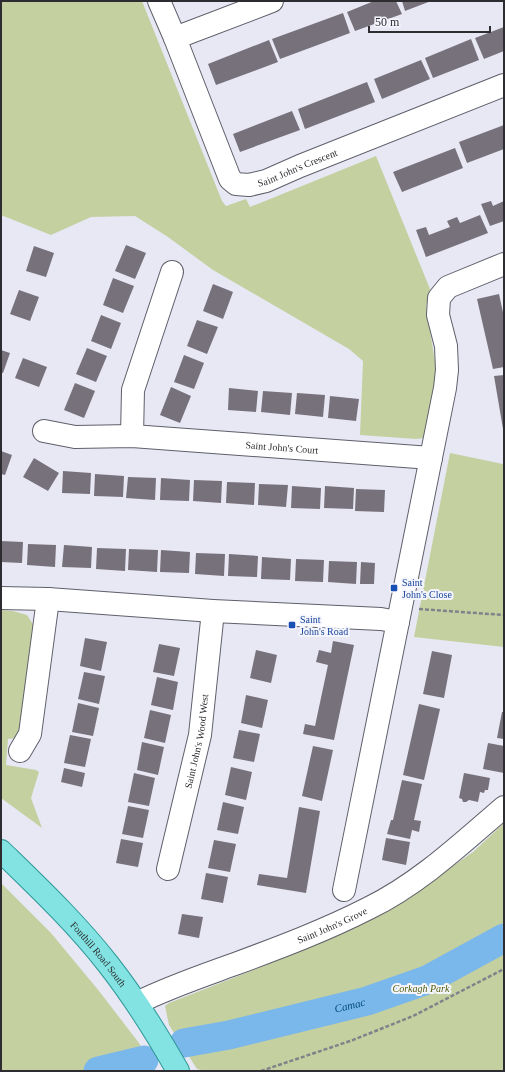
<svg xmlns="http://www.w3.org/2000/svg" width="505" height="1072" viewBox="0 0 505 1072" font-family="'Times New Roman',serif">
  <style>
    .green { fill: #c4d0a0 }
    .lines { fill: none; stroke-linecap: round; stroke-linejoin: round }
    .river { stroke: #7ab7ea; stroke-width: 29 }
    .building { fill: #77717b }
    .minor-casing { stroke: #5e5f6a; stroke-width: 24 }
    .major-casing { stroke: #2e9797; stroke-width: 24 }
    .path { stroke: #81828a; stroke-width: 2.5; stroke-dasharray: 4 2; stroke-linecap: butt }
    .minor { stroke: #fff; stroke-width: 22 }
    .major { stroke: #82e3e2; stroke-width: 22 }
    .transit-dot { fill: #1a4fb4; stroke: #f5f5fd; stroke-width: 1.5 }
    .labels { text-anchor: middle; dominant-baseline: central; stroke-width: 4; stroke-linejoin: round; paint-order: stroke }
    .street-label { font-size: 10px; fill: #2c2c31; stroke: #f5f5fd }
    .transit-label { font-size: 10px; fill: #164399; stroke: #f5f5fd; text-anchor: start }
    .park-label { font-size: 10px; font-style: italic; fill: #505d0b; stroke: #f5f5fd }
    .water-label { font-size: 11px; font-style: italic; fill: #004b7a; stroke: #f5f5fd }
  </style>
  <rect width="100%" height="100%" fill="#e7e8f4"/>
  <path class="green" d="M1,1H142L222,201L226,206L246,199L250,207L376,156L430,289L426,306L436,368L434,384L425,438L416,439L360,435L363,361L349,349L213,270L168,237L135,216L91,217L51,235L1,215Z
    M450,453L503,464L504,469V647L414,637Z
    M1,610L13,611L27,615L36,629L24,731L17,738L8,739L6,765L36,770L39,772L31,798L42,828L1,798Z
    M504,823V1071H206L197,1069L169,1025L165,1006L169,1003L279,960L393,908L473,852Z
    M1,883L51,933L99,991L139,1043L156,1071H1Z"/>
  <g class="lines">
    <g class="river">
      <path id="s1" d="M184,1043L229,1035L367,1001L427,980L504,938"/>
      <path d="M98,1071L144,1060"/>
    </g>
  </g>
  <path class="building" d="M374,1H396L402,14L355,31L347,12Z
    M402,1H431L405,11Z
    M343,13L350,33L280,59L272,39Z
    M504,27V51L484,59L475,38Z
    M471,39L479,60L433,78L425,58Z
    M269,40L278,62L216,85L208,64Z
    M421,60L430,79L382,99L374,79Z
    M367,82L375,102L305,129L298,109Z
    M292,111L300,130L240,152L233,134Z
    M504,125V149L467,163L459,142Z
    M455,148L463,168L402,192L393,172Z
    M491,201L493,206L504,201V221L490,226L481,204Z
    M480,215L488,233L426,257L416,230L426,227L429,235L450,227L447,221L457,217L460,223Z
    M126,245L146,253L135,279L115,271Z
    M34,246L54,253L46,277L26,271Z
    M113,278L134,286L123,313L103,305Z
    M213,284L233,292L223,319L203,311Z
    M19,290L39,297L30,321L10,314Z
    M499,294L504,317V367L493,369L477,299Z
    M101,315L121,323L111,349L91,341Z
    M197,320L218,327L207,354L187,346Z
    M87,348L107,356L96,382L76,374Z
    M1,350L10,353L3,373H1Z
    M184,355L204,363L194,389L174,382Z
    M23,358L47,367L39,387L15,378Z
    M504,375V429H503L494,376Z
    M75,383L95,391L84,418L64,410Z
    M171,387L191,396L180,423L160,415Z
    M229,388L258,391L256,412L228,410Z
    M263,391L292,393L290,415L261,412Z
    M297,393L325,395L323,417L295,414Z
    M330,396L359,399L356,421L328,418Z
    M1,451L12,455L5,475L1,474Z
    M34,458L59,473L48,491L23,477Z
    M63,471L91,473L90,494L62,493Z
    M95,474L124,476L123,497L94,496Z
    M128,477L156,478L155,500L126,498Z
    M161,478L190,480L189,501L160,500Z
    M194,480L222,481L221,503L193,501Z
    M227,482L255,483L254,505L226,503Z
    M259,484L288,485L286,507L258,505Z
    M292,486L321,488L320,509L291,508Z
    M325,486L354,488L353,509L324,508Z
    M356,489L385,490L384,512L355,511Z
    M1,541L23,542L22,563L1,562Z
    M28,544L56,545L55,567L27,565Z
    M64,545L92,547L91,568L62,567Z
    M97,548L126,549L125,571L96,569Z
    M129,549L158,550L157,572L128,570Z
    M161,550L190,552L189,573L160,572Z
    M196,553L225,554L224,576L195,574Z
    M229,554L258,556L257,577L228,576Z
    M262,557L291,559L290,580L261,579Z
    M296,559L324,560L323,582L295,581Z
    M329,561L357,562L356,584L328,582Z
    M361,562L375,563L374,584H360Z
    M85,638L107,642L101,671L80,666Z
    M333,641L354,645L334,740L303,734L305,724L315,726L328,665L316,662L319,650L331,653Z
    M159,644L180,648L174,676L153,672Z
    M256,650L277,655L271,683L250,678Z
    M432,651L452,655L444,698L423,694Z
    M84,672L105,676L99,704L78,699Z
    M157,677L178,682L173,710L151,705Z
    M246,695L268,700L262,728L241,723Z
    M78,703L99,708L93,736L72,732Z
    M419,704L440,709L424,780L403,775Z
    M150,710L171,715L165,743L144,738Z
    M502,712H504V739L497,738Z
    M239,730L260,734L254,762L233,758Z
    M70,735L91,739L85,767L64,763Z
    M142,742L164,747L158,775L137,770Z
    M488,743L504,746V773L483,769Z
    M313,746L333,750L322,801L302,796Z
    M231,767L252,772L246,800L225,795Z
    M64,768L85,773L82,787L61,782Z
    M134,773L155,778L149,806L128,802Z
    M464,773L490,778L488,790H485L484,793L480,792L478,802L469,800L466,802H463L462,799L459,798Z
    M402,780L422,784L414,820L421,821L419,832L412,830L410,839L387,834L391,820H393Z
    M223,802L244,807L238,834L217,830Z
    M128,806L149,810L143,838L122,834Z
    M299,807L320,811L306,893L257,885L259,874L287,878Z
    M386,838L410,842L406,865L382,860Z
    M121,839L143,843L138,867L116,863Z
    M214,840L236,844L230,872L208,868Z
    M206,873L228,877L223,903L201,899Z
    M182,914L203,917L199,938L178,934Z"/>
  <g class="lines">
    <defs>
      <g id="minor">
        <path id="s2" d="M159,1L175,38L230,179L236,184L249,185L266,181L300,166L504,85"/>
        <path d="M175,38L272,1"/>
        <path id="s3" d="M44,431L75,437L132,436L431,458"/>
        <path d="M132,436L133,390L172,272"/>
        <path d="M1,598L48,599L213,611L381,619L398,622"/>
        <path d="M20,751L30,734L48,599"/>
        <path id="s4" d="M168,869L200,735L213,611"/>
        <path d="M344,890L445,388L447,370L446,346L438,315L439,298L448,287L504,264"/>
        <path id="s5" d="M137,1003C169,987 202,976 235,964C281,947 326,930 369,908C420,883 462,843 504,807"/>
      </g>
      <g id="major">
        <path id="s6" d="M1,851C38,887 76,923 108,964C134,997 157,1034 178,1071"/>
      </g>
    </defs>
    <use href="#minor" class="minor-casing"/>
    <use href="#major" class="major-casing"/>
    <path class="path" d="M419,609L504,615
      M261,1071L353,1040L413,1016L504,969"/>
    <use href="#minor" class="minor"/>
    <use href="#major" class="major"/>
  </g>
  <g class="transit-dot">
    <rect x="390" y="584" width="8" height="8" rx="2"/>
    <rect x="288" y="621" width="8" height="8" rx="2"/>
  </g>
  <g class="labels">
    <g class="street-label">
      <text stroke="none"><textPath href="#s2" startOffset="264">Saint John's Crescent</textPath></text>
      <text stroke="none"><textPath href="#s3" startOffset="239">Saint John's Court</textPath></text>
      <text stroke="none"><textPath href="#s4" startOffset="131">Saint John's Wood West</textPath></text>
      <text stroke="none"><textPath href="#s5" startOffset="210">Saint John's Grove</textPath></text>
      <text stroke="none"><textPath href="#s6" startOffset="142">Fonthill Road South</textPath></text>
    </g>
    <g class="transit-label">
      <text x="402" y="582">Saint<tspan x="402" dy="12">John's Close</tspan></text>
      <text x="300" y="619">Saint<tspan x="300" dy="12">John's Road</tspan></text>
    </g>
    <g class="park-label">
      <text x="421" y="988">Corkagh Park</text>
    </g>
    <g class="water-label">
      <text stroke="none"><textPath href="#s1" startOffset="170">Camac</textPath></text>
    </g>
  </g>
  <rect width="505" height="1072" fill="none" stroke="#2c2c31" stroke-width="4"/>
  <path d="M369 26v6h121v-6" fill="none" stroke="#2c2c31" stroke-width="2"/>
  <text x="375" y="26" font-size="12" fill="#2c2c31" stroke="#f5f5fd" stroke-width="3" paint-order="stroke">50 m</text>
</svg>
